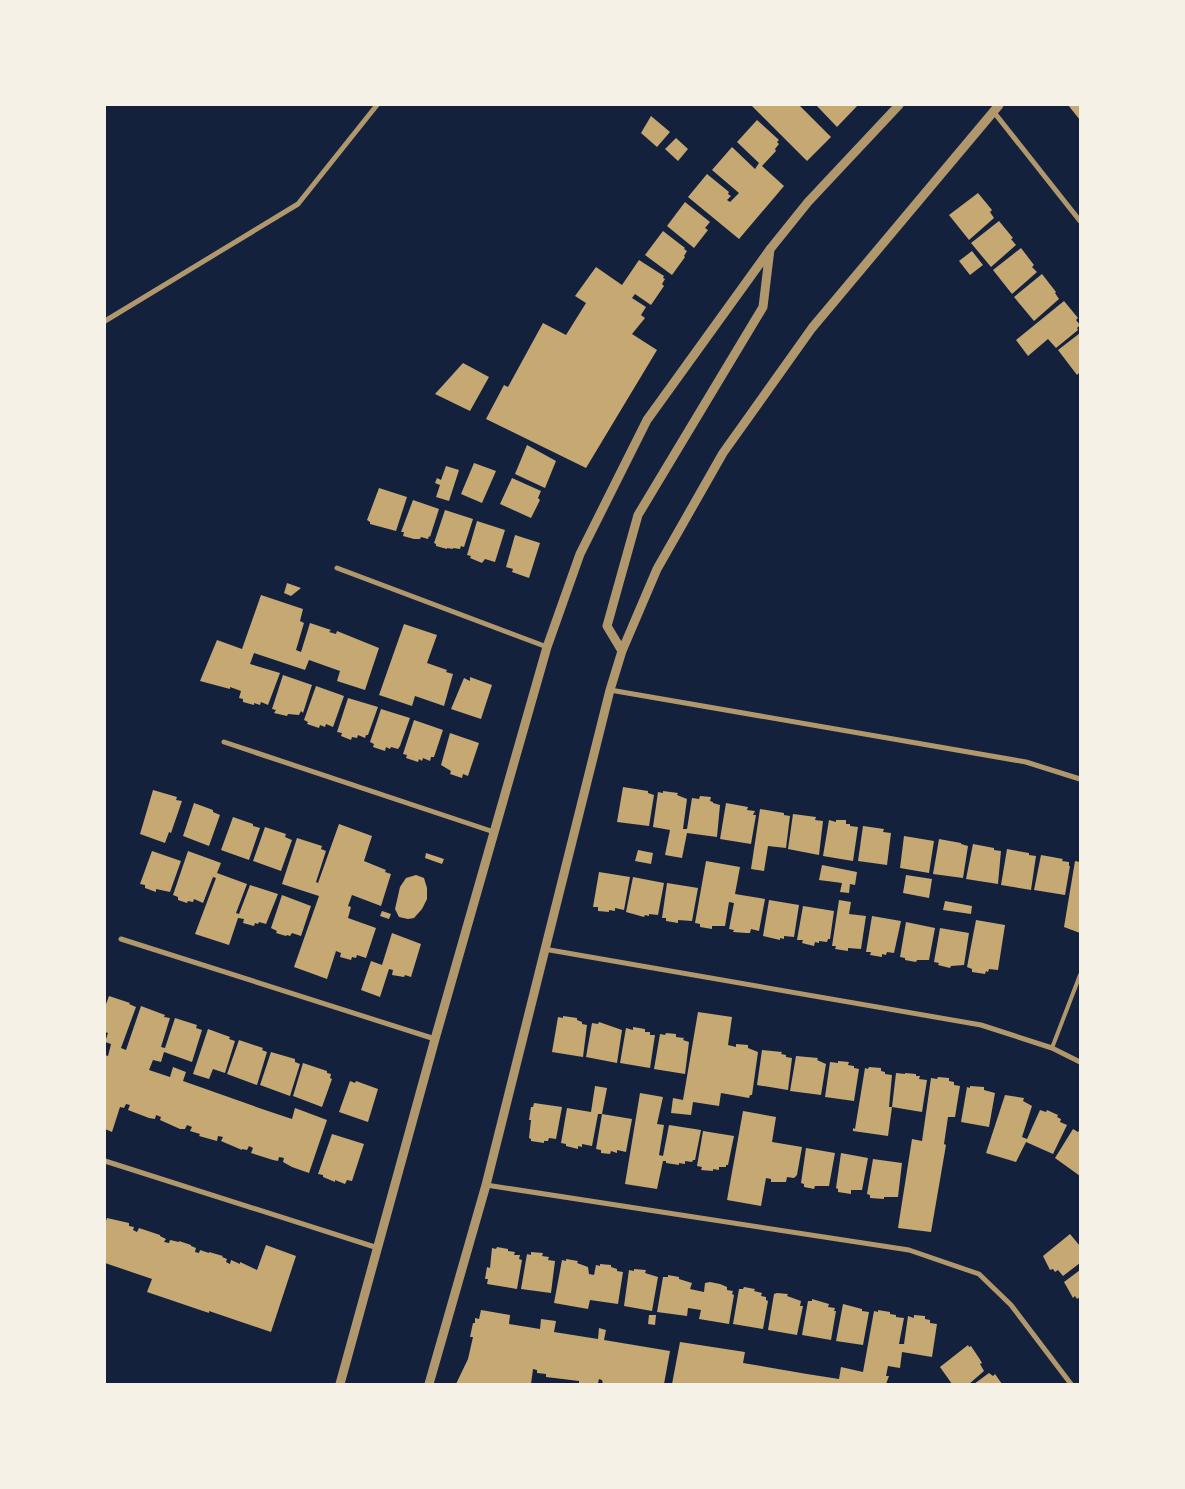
<svg xmlns="http://www.w3.org/2000/svg" width="1185" height="1489" viewBox="0 0 1185 1489" font-family="'PT Sans Narrow',sans-serif">
  <style>
    .building { fill: #c6a872 }
    .lines { fill: none; stroke-linecap: round; stroke-linejoin: round }
    .service { stroke: #b1986c; stroke-width: 4 }
    .minor { stroke: #b1986c; stroke-width: 5 }
    .tertiary { stroke: #b1986c; stroke-width: 9 }
  </style>
  <rect width="100%" height="100%" fill="#14213d"/>
  <path class="building" d="M751,105H799L831,137L807,161Z
    M816,105H858L837,127Z
    M1068,105H1080V120Z
    M651,116L670,132L657,147L641,133Z
    M757,120L779,140L777,142L779,144L775,149L776,151L762,166L784,186L739,239L688,197L707,174L729,192L728,194L731,196L727,200L730,202L739,193L712,170L732,147L755,169L759,163L737,142Z
    M676,138L688,149L678,161L665,149Z
    M978,193L992,210L990,212L994,218L969,240L949,215Z
    M685,202L710,222L705,228L708,230L694,248L667,226Z
    M999,221L1013,238L1011,239L1016,245L991,267L971,243Z
    M663,231L685,248L684,249L687,251L684,256L685,257L672,275L645,255Z
    M1021,248L1034,265L1032,267L1037,272L1012,294L993,270Z
    M972,251L983,265L970,275L959,261Z
    M639,260L664,276L663,278L665,279L662,284L664,286L651,305L635,294L632,298L646,307L641,315L645,318L632,334L657,350L586,468L486,419L504,385L508,387L543,323L566,335L586,303L575,296L596,267L622,285Z
    M1042,274L1056,292L1055,293L1059,299L1034,321L1014,297Z
    M1064,301L1078,318L1076,320L1080,325L1077,328L1078,330L1056,348L1048,339L1028,356L1016,340Z
    M1080,333V372L1077,375L1058,350Z
    M463,363L489,377L470,411L435,394Z
    M527,445L556,461L545,488L515,474Z
    M474,463L496,471L482,503L461,494Z
    M446,466L459,470L449,501L436,497L440,485L435,483L437,478L441,480Z
    M512,478L541,491L538,498L540,500L531,518L500,504Z
    M379,488L407,497L396,531L370,524V522L367,520Z
    M413,500L439,509L430,537L429,536L428,539L421,537L420,539H414L403,536L404,532H401Z
    M445,510L473,519L464,547L461,546L460,549L453,548V549L447,548V549L436,546V544L434,543Z
    M477,521L505,530L495,562L485,559L482,563L470,558L471,556L467,555Z
    M515,535L540,543L529,578L512,572L513,569L506,567Z
    M287,583L301,588L291,596L284,593Z
    M261,595L303,609L300,621L304,623L296,650L301,652L310,623L331,630L329,632L336,634L337,631L379,648L365,690L337,681L340,671L309,660L305,670L254,653L250,664L280,673L268,705L261,702L260,705L254,703V705L243,702V699L239,698L241,691L230,687V689L200,681L217,640L242,649Z
    M404,624L437,635L427,663L447,670L446,672L453,674L444,706L415,696L412,706L379,695Z
    M283,675L312,685L303,713L301,711L299,715L288,714L287,716L274,713L276,710L272,709Z
    M470,677L492,685L481,719L451,709L464,678L470,681Z
    M316,686L344,696L333,727L326,724L325,727L320,725L319,728L307,724L308,722L304,720Z
    M348,698L378,707L368,735H366L365,738L358,735L357,738L352,737L351,740L341,736L342,733L337,732Z
    M381,709L410,718L400,746L398,749L391,747L390,749L386,747L385,751L373,747L374,744L370,742Z
    M414,720L443,730L434,757H431L430,761L423,758L422,761L419,759L418,762L406,758L407,755L403,754Z
    M450,733L479,743L468,776L463,774L462,778L450,774L451,771L441,765Z
    M623,787L648,791V793L654,795L649,826L617,822Z
    M153,790L177,797L176,800L182,801L171,833L169,832L165,843L140,834Z
    M663,791L678,793L677,795L687,799L683,829H687L692,798L699,799L700,796L711,797L710,801L713,802V803L720,805L717,837L687,833L682,858L665,855L670,830L653,827L658,792L663,793Z
    M194,803L213,810V812L220,815L209,846L183,836Z
    M726,803L748,807L747,810L755,811L753,815H756L751,844L720,839Z
    M760,809L784,813V815L790,816L786,848L768,846L764,871L751,869Z
    M793,814L816,817L815,820L823,821L819,855L788,849Z
    M233,817L253,824V826L260,828L249,860L221,850Z
    M829,820L836,822V820H846V824H850V826L858,827L853,861L823,856Z
    M339,824L372,836L364,861L386,870L385,872L391,874L381,906L352,895L348,906L351,907L348,918L376,928L366,958L357,955L356,958L352,957L351,960L340,957L341,953L336,951L327,979L294,967L319,896L282,884L297,838L322,846L321,849L326,851L316,882L318,883Z
    M863,826L884,829L883,832L891,833L887,865L858,861Z
    M265,827L286,834L285,837L292,840L281,871L253,861Z
    M904,836L934,841L929,873L900,868Z
    M939,839L961,843V844L968,846L963,878L933,874Z
    M973,844L994,848V850L1001,851L998,884L966,879Z
    M1007,849L1029,853V855L1036,856L1031,890L1001,885Z
    M638,850L653,853L651,864L635,861Z
    M152,851L181,861L170,892L156,889V892L145,888V885L140,884Z
    M188,851L221,863L217,873L247,884L236,913L239,914L250,885L278,894L266,924L259,922L258,924L255,923L254,926L243,923L244,919L238,918L229,945L195,934L216,878L213,877L203,903L194,899L193,902L188,901L187,903L178,900V897L173,895Z
    M426,853L444,859L442,864L425,858Z
    M1041,855L1063,859L1062,861L1069,862V866H1070L1065,895L1034,890Z
    M706,861L740,867L735,894L765,899L759,931L751,929L750,933H746L733,932L734,930L729,929L734,903L729,902L725,926H712V929L700,927V924L695,923Z
    M1075,861L1080,862V933L1064,927Z
    M822,865L857,872L855,885L850,884L849,893L840,892L842,883L819,880Z
    M599,872L630,877L624,910L615,908V911L609,910V912L598,911V907H593Z
    M416,875L424,878L427,888V899L422,909L414,918L408,919L399,917L395,909L400,887L406,878Z
    M906,875L932,879L929,898L903,893Z
    M633,877L664,883L658,915L649,914V916L645,915L644,917L626,912Z
    M667,883L698,888L692,921L678,920V923L666,921V918H662Z
    M282,895L311,906L301,936L292,933L290,936L287,935L286,936L276,933L277,931L271,928Z
    M769,900L799,905L794,937L784,936V939L780,938V940L763,936Z
    M839,900L851,902L849,914L866,916L861,949L848,948V951L835,949L836,946H832Z
    M945,901L972,906L971,914L943,910Z
    M803,906L834,911L830,939H828L827,942L819,941V943L815,942L814,946L802,943L803,940H797Z
    M382,911L391,914L389,919L380,916Z
    M872,916L901,921L894,953L887,952L886,955L882,954V957L870,955L871,952H866Z
    M976,920L1005,925L998,970L989,969L988,972L986,971L985,974L972,972V969L967,967Z
    M906,922L935,928L929,960H917L916,962L905,960V958L900,957Z
    M940,928L969,933L964,965L951,966L950,968L938,965L939,963L934,962Z
    M392,933L421,944L411,977L405,975L404,977L392,975L393,970L389,969L380,997L361,990L371,961L382,965Z
    M109,996L130,1003L129,1004L136,1007L121,1048L126,1050L141,1006L165,1015L164,1017L170,1018L161,1047L165,1048L175,1018L197,1025L196,1028L202,1030L192,1062L164,1052L161,1062L153,1060L149,1070L170,1077L173,1067L186,1072L183,1081L262,1109L292,1119L295,1108L327,1120L309,1173L292,1167L283,1162L284,1158L279,1157L278,1161L273,1160L251,1153L253,1148L249,1146L247,1150L242,1149V1150L221,1141L223,1137L218,1136L217,1141L199,1136L200,1134L190,1131L192,1127L187,1125L185,1129H180L160,1120L161,1117L156,1115L155,1119L149,1118L128,1110L130,1105L126,1104L124,1108L120,1107L112,1132L105,1129V1055L108,1056L111,1044L105,1042L108,1033L105,1032V1007Z
    M698,1012L732,1017L728,1045L736,1047V1044L748,1045V1048L758,1052L752,1095H750L749,1098L721,1093L719,1106L693,1102L691,1115L671,1113L673,1098L683,1100Z
    M563,1016L577,1018V1020L582,1022V1024L587,1025L583,1057L552,1052L558,1017L563,1018Z
    M599,1022L622,1030L617,1063L586,1057L592,1023L598,1024Z
    M633,1027L645,1029V1032H650V1035H655L650,1068L620,1063L626,1028L633,1030Z
    M208,1029L230,1037L229,1039L235,1041L225,1073L213,1069L209,1079L193,1074Z
    M666,1033L676,1034V1037L684,1038L683,1040L689,1042L685,1074L654,1069L660,1034L665,1035Z
    M239,1040L263,1048L262,1050L267,1052L257,1085L227,1074Z
    M762,1050L782,1052L781,1054L786,1055V1057L792,1058L788,1090L757,1085Z
    M271,1052L295,1059V1062L300,1064L290,1096L260,1085Z
    M796,1056L818,1058L817,1060L826,1064L821,1095L790,1091Z
    M838,1061L849,1062L848,1065L854,1066V1068L859,1069L854,1101L825,1097L830,1062L838,1063Z
    M303,1063L327,1071V1073L331,1074L330,1078L332,1079L322,1107L293,1096Z
    M869,1067L881,1068V1071L885,1072V1074L892,1075L889,1107H892L888,1136L853,1131V1128L855,1129L865,1068L868,1069Z
    M896,1073L905,1074V1073L916,1074V1076H920L919,1079L927,1080L922,1112L892,1107Z
    M938,1077L949,1078V1081L954,1082V1085L960,1086L955,1117H948L944,1144L946,1145L931,1232L898,1228L912,1139L922,1141L931,1078L937,1079Z
    M350,1081L355,1083L356,1081L378,1089L368,1122L339,1112Z
    M595,1086L607,1088L602,1114L632,1119L626,1152L617,1150V1153L611,1151L610,1154L601,1153V1150L596,1149L602,1114H598L592,1146L582,1144V1147L578,1146V1149L566,1146V1144L561,1143L567,1108L591,1112Z
    M970,1086L984,1087V1090L995,1093L989,1127L961,1122L967,1087L970,1088Z
    M640,1093L663,1097L657,1124L664,1125L659,1155L663,1156L669,1125L701,1130L695,1160H693L692,1162L685,1161V1164L679,1163V1165L666,1163V1161H663L657,1189L625,1184Z
    M1005,1095L1024,1098L1023,1101L1032,1106L1022,1137L1027,1139L1040,1110L1046,1112L1047,1110L1058,1115L1057,1117L1061,1119L1060,1122L1067,1125L1053,1154L1026,1142L1016,1162L986,1153Z
    M534,1103L562,1107L556,1139L549,1138L548,1141H544V1143L531,1141V1139L529,1138L531,1120H529L531,1107H533Z
    M743,1111L776,1117L772,1142L802,1147L797,1175L794,1178L787,1177L786,1182H771V1179L766,1178L761,1206L727,1200Z
    M1073,1129L1078,1132L1080,1129V1176L1055,1158Z
    M703,1131L734,1136L728,1165H726V1167H719V1170L713,1169V1171L701,1170L702,1167L697,1166Z
    M332,1134L364,1144L352,1181L347,1180L345,1184L335,1180V1182L323,1177V1175L318,1174Z
    M806,1148L835,1153L829,1186H815L814,1189L804,1187V1184L801,1183Z
    M841,1153L868,1158L862,1190H851V1194L838,1192V1189L836,1188Z
    M873,1159L902,1163L898,1197H884V1199L870,1198V1195L867,1194Z
    M107,1218L129,1223V1226L134,1227L133,1230L137,1232L139,1228L160,1235V1236L166,1239L164,1242L169,1243L170,1240L179,1242V1241L191,1245V1246L196,1248L195,1252L199,1253L200,1250L209,1253V1252L223,1256L222,1257L227,1259L226,1262L230,1264L231,1260L240,1264V1262L257,1270L266,1245L296,1256L271,1332L209,1311V1313L147,1292L152,1279L105,1263V1221H106Z
    M1070,1234L1080,1246V1263L1063,1276L1058,1270L1055,1272L1053,1269L1050,1270L1043,1256Z
    M497,1247L508,1249V1251L515,1252L514,1255H520L519,1259L522,1260L517,1289L487,1284L488,1279H485L487,1267L490,1268L492,1248L496,1249Z
    M531,1252L543,1253L542,1256L549,1257L548,1260L555,1261L551,1293L521,1289L527,1254L531,1255Z
    M566,1259L578,1261L577,1263L588,1267L589,1274L594,1275L596,1265L600,1266V1264L611,1265V1267L617,1269V1271L623,1272L618,1304L590,1300L588,1309L554,1303L562,1260L566,1261Z
    M634,1269L646,1270L645,1273L658,1277L652,1311L624,1306L629,1270L634,1271Z
    M1080,1270V1297L1077,1299L1075,1296L1073,1298L1064,1282Z
    M668,1275L679,1277V1279L692,1283L690,1289L704,1292L705,1283L710,1282L720,1284L727,1287V1290L733,1291L732,1294L734,1295L729,1324L699,1319L701,1310L688,1308L687,1316L657,1312L663,1277H668Z
    M744,1287L755,1289L754,1291L762,1293L761,1296L766,1297V1300L768,1301L763,1329L733,1324L739,1289H743Z
    M777,1293L788,1294L787,1296L801,1301L800,1306H803L797,1335L768,1330L774,1294Z
    M812,1299L829,1304L828,1307L835,1308L834,1311H836L831,1340L802,1335L808,1301H812Z
    M843,1304L862,1309V1311L869,1312L863,1345L836,1341Z
    M481,1310L510,1315L509,1324L540,1329L541,1319L556,1321L554,1332L598,1339L599,1328L606,1330L604,1340L670,1351L664,1384H603L602,1380L599,1379L598,1383H579V1381L546,1377V1374L537,1373V1370L533,1369L531,1384H456L468,1359L473,1337H470L473,1323H475V1318L479,1319Z
    M878,1310L890,1312V1314L896,1315V1317L904,1318L899,1344H904L908,1316L914,1318V1315L925,1316V1319L930,1320V1323L937,1324L932,1357L902,1352L900,1368L888,1366L886,1376H889L886,1384H672L680,1342L745,1352L743,1363L807,1374L839,1379L841,1367L863,1372L874,1311L878,1312Z
    M649,1315H656L655,1325L648,1324Z
    M968,1345L969,1347L971,1346L979,1358L982,1363L980,1364L984,1371L969,1384H952L940,1367Z
    M989,1373L993,1376L995,1374L1002,1384H974Z"/>
  <g class="lines">
    <path class="service" d="M1052,1048L1080,975"/>
    <path class="minor" d="M993,111L1080,221
      M105,321L298,204L377,105
      M337,568L547,647
      M610,690L1026,762L1080,779
      M224,742L494,832
      M121,939L435,1039
      M544,949L981,1025L1052,1048L1080,1062
      M105,1161L378,1248
      M486,1185L909,1250L979,1274L1011,1305L1071,1384"/>
    <path class="tertiary" d="M622,651L607,626L638,515L763,307L770,249
      M340,1384L435,1039L547,647L580,554L647,420L771,248L808,202L899,105
      M429,1384L486,1185L610,690L622,651L657,569L723,453L812,328L999,105"/>
  </g>
  <rect width="1185" height="1489" fill="none" stroke="#f6f1e7" stroke-width="212"/>
</svg>
